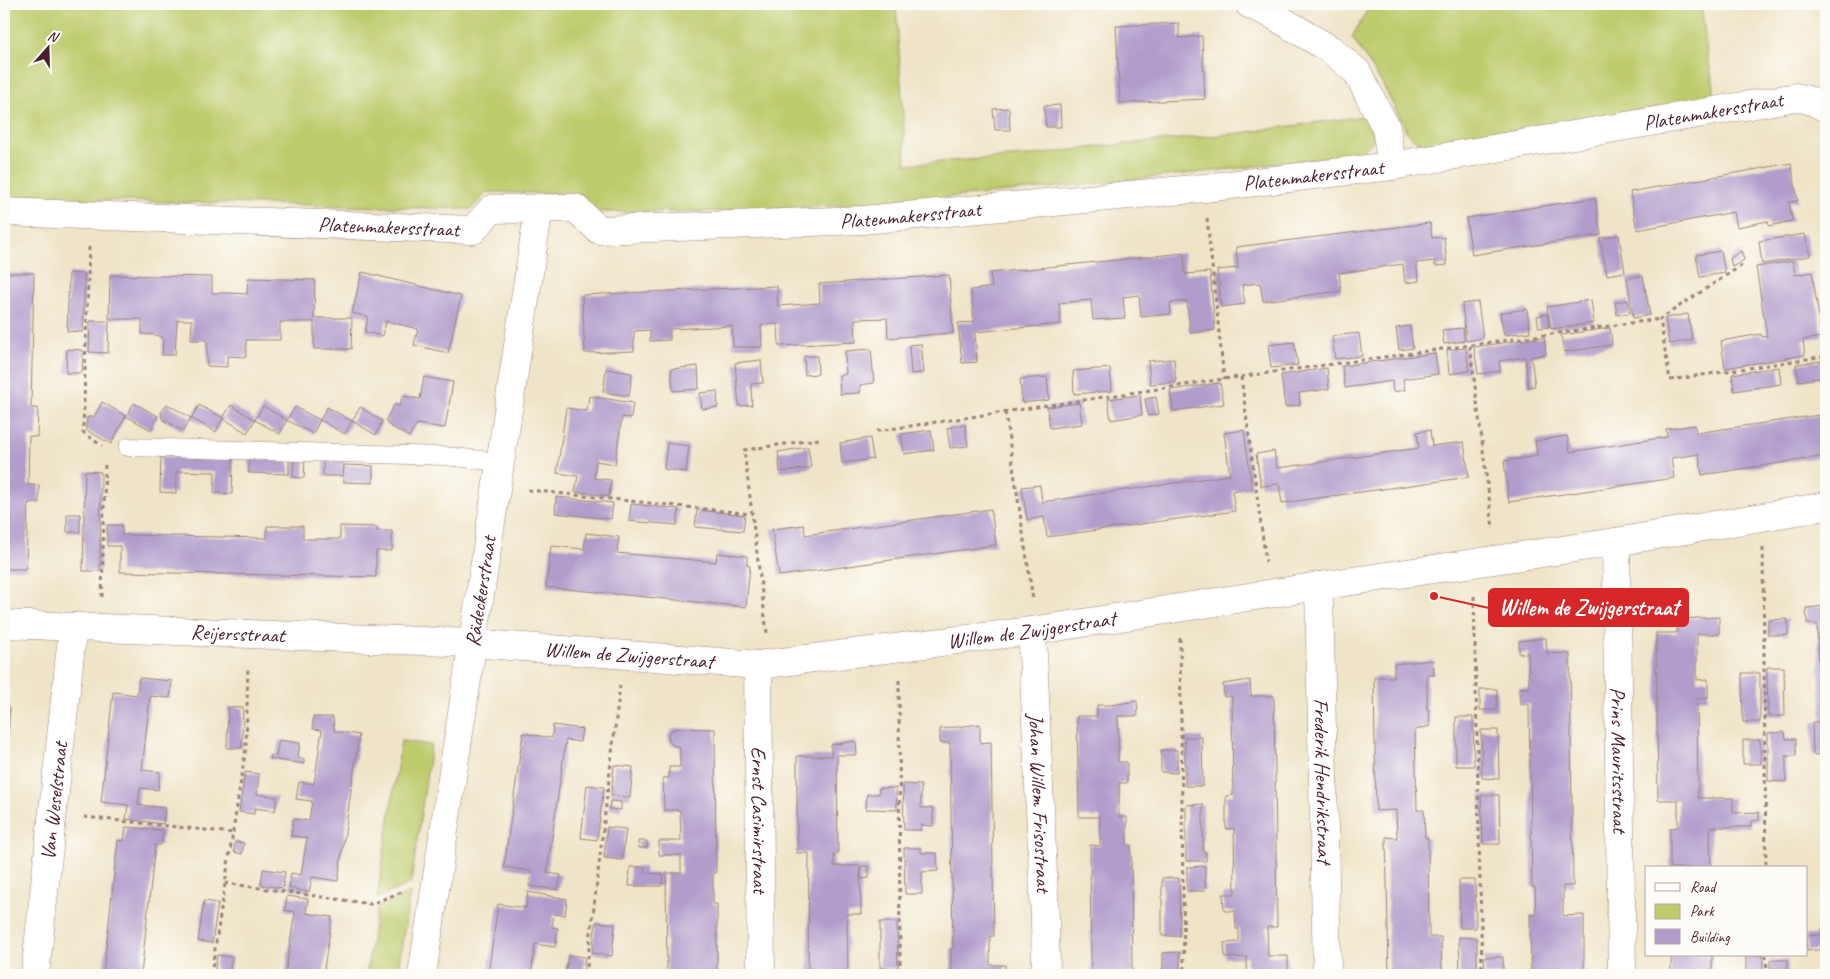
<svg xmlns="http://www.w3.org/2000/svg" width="1830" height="979" viewBox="0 0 1830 979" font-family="Caveat,sans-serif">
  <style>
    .green { fill: #becb6c; stroke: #84754c }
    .building { fill: #b19dcc }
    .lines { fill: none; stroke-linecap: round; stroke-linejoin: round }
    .service-casing { stroke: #9c8279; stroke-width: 19 }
    .minor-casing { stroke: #9c8279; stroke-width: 29 }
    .path { stroke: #9c8279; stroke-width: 3; stroke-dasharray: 4 4; stroke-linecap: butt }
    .service { stroke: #fff; stroke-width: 18 }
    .minor { stroke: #fff; stroke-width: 28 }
    .labels { text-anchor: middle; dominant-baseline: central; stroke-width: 4; stroke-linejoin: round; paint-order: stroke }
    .street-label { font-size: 21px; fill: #4a1f2b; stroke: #fdfcf7 }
    .leader { fill: none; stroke: #d62828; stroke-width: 2 }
    .callout-dot { fill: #d62828; stroke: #fdfcf7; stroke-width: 2 }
    .callout { fill: #d62828; stroke: #d62828; stroke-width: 2 }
    .callout-label { font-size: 22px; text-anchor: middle; font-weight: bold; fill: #fff }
  </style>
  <rect width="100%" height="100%" fill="#fdfcf7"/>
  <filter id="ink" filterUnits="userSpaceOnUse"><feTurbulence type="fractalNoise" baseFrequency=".02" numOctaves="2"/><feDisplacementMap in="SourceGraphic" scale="10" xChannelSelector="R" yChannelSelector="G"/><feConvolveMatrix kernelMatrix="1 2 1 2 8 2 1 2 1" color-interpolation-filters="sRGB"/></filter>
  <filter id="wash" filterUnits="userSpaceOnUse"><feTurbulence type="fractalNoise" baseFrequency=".0096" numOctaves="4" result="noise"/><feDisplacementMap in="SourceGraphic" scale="20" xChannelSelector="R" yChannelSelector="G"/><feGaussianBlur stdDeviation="1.12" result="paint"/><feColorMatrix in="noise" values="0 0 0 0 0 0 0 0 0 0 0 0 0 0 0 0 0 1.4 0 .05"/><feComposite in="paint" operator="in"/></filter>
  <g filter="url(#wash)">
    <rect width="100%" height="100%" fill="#efe4c7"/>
    <path class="green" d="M4,4H896L906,164L1026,156L1095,147L1240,133L1372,115L1376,134C1370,146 1364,151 1352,155C1155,178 958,200 759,210C706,213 653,211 600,212L582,194L487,192L471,209L4,198Z
      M1371,4H1701L1708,60L1714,86L1712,98L1428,144L1416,141L1407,132L1383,85L1352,37Z
      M401,741L431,745L411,883L377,898Z
      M410,893L397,975H366L377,907Z"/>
    <g id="blocks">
      <path class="building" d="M1179,23V38L1202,36L1205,99L1120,103L1116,26Z
        M1060,105L1061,127H1046L1044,106Z
        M1009,108L1010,130H995L993,109Z
        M1791,163L1798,201L1789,202L1792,221L1769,226L1768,221L1737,227L1734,212L1637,230L1630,192Z
        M1595,198L1601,235L1472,255L1466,218Z
        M1430,223L1432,238L1444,237L1447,265L1435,266V261L1416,263L1419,281L1405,283L1403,264L1339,273L1341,291L1263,301L1260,283L1242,285L1245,304L1221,307L1217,270L1238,268L1236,247Z
        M1805,234L1810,256L1762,264L1759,241Z
        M1619,235L1625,272L1607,275L1600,238Z
        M1721,251L1725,273L1700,277L1696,255Z
        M1741,251L1744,260L1732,267L1730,258Z
        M1184,253L1185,274L1210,272L1215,330L1190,333L1187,301L1170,303L1171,314L1141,317L1139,295L1123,297L1125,318L1093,320L1091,300L1059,303L1061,324L975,332L977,362L962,363L958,323L974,322L971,290L992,287L990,273Z
        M1793,261L1795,275L1812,272L1822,337L1803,340L1805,355L1725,368L1721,341L1761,334L1762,337L1767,336L1756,267Z
        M362,272L461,296L448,353L414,345L418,329L386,321L383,336L365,332L368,317L352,313Z
        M4,273H34L31,408H38L37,437L29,436L28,485H39V503H28L26,569H4Z
        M69,273L85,274L83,332L67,331Z
        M110,275L212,277V293H228L247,294L248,278L315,280L314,318H352L351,349H314V322H280V340H246V357L227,356V367L207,366V340H191L192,320H177L175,355H162L163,339L157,335L142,334V319H109Z
        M949,275L953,333L888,338L887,318L855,319L856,342L779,346L778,324L761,325L762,347H733L732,326L670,329V340L650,341V330L634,331V351L585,353L582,295L777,286L778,306L820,303L819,284Z
        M1643,276L1650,315L1633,318L1627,278Z
        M1591,300L1594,323L1551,329L1547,307Z
        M1628,300L1630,313L1617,315L1615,302Z
        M1478,302L1483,338L1466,341L1462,304Z
        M1527,309L1530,332L1504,335L1500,313Z
        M1547,314L1549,327L1539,328L1537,316Z
        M1688,314L1692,340L1669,344L1665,318Z
        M90,321H109L108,353L89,352Z
        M1410,326L1413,348L1399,350L1396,328Z
        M1463,328L1464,341L1444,344L1442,330Z
        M1610,328L1612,345L1564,352L1561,335Z
        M1359,333L1362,356L1335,359L1332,336Z
        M1544,337L1546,354L1531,357L1535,386L1528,387L1525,357L1499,361L1500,371L1478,374L1474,347Z
        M1294,342L1298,365L1271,368L1268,345Z
        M921,344L924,373L911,374L909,345Z
        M1466,348L1469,371L1449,374L1447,350Z
        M67,349L83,350L82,373H66Z
        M871,349L874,383L860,385V393L840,394L839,375L846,374L845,351Z
        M1435,353L1438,374L1403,379L1405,390L1393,392L1392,381L1345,388L1342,366Z
        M804,356H817L818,374L805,375Z
        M1174,359L1176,382L1150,384L1148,361Z
        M761,360L763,383L751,384L752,405L739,406L735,363Z
        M1821,361L1824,377L1799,381L1796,364Z
        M698,366L699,389L673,391L671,369Z
        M1779,367L1781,384L1734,391L1732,374Z
        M1110,368L1112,391L1074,394L1073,371Z
        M1327,368L1329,389L1299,393L1300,405L1285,407L1281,375Z
        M606,369L632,373L629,396L603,392Z
        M424,377L453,382L445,428L417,424L409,437L387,424L386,419L394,405L400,406L402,396L420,399Z
        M1047,377L1049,400L1022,403L1020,379Z
        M1220,383L1224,404L1173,411L1170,390Z
        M717,391L718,407L702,409L700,393Z
        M1140,395L1142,415L1111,420L1108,399Z
        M589,396L633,403L631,418L622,417L615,464L596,461L594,478L611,480L609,496L575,492L578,476L557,473L566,408L587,411Z
        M1156,397L1159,414L1148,416L1145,399Z
        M102,402L126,416L111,444L86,430L87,417H94Z
        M134,403L158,416L151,430L126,416Z
        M1079,403L1082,424L1050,428L1047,407Z
        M167,404L191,418L183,431L162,419L161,413Z
        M199,405L223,418L216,432L191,418Z
        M231,405L255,420L263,406L287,420L280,434L255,420L247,433L223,418Z
        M295,407L320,420L313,434L287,420Z
        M327,407L352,421L345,434L320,420Z
        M360,407L382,421L376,435L352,421Z
        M1826,414V456L1702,475L1699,454L1686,456L1671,458L1674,478L1509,502L1504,461L1537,456L1535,441L1567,436L1570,452L1667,437L1666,429L1695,425L1696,433Z
        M965,425L968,446L950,448L947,428Z
        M931,430L934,450L904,454L901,434Z
        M1244,430L1252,488L1232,491L1235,511L1047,537L1044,517L1027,520L1022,487L1040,485L1042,502L1230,475L1224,433Z
        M1430,430L1432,446L1464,442L1469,477L1282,503L1279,484L1261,486L1256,454L1274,451L1277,468L1308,464L1419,448L1417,432Z
        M870,438L873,459L842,463L840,443Z
        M667,443L689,446L686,472L664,469Z
        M808,447L811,468L780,472L778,452Z
        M161,457L233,458L232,494L214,493L215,472L176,471V493L160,492Z
        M249,459L289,460V474L249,473Z
        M294,460H305L304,478L293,477Z
        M323,460H343V476H323Z
        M344,465L373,466V483L343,482Z
        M85,471L101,472L100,571H83Z
        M556,497L613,503L611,519L555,513Z
        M631,504L679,509L677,525L629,521Z
        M991,509L996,545L779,576L772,529L804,525L805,535Z
        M697,510L745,515L743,531L695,527Z
        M67,514H80V532H67Z
        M107,525H122V535L267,538V526H303V539H340V526L377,527V531H392V551H376V577L120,572V546H107Z
        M586,533L619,537L617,553L716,562L717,553L747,556V565L750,566L746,607L546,587L551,546L584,549Z
        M1826,606V763H1825L1824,754L1813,755L1812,722H1822L1817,624H1807L1806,608Z
        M1719,617V634H1697V680L1708,679V698L1697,699L1698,798H1733V813L1759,812V820L1751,821V827H1710L1711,868H1670V828L1678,827V800H1658L1656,633H1677V619Z
        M1788,619V635H1768V620Z
        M1546,638L1547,653L1570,654L1573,886H1563V916L1584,915V975H1531L1530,915H1536L1535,887H1532L1529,704H1520L1519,688H1529L1528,653L1519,654V641Z
        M1433,660L1434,675H1427V710H1429L1430,726L1415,730L1417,810H1424L1425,838H1428L1429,937H1441L1442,975H1389L1386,837L1397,838L1396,810L1376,811L1374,677H1394V664Z
        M1767,667H1784L1785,716H1768Z
        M1742,673H1760V722H1743Z
        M139,678L172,681L170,698L150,696L142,770L160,772L158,790L140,788L138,805L165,808L163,824L126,819L128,805L101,802L113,692L137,695Z
        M1250,680L1251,696H1274L1277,927H1267L1268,956H1288V975H1247V957L1225,958L1224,943L1239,942V929H1236L1235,911H1224L1223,894H1235L1234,828L1226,829V796L1233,795L1232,696L1224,697L1223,684Z
        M1480,689H1497V710H1480Z
        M1137,701L1138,716H1118V762H1127V783H1119V817H1127V845H1131L1132,975H1091L1090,845L1100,846V817H1079L1077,716H1097V705H1110Z
        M4,707L10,708L5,761H4Z
        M228,707L243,708L242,748H227Z
        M313,717H333L334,731L359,735L338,881L312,877L309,892L289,888L291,873L301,875L307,838L291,836L293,819L309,821L312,801L296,799L299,782L314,784L322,730L313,729Z
        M1456,717H1473L1474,766H1456Z
        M980,724V743L991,742L994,936H990V965H1005V975H951V948L953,949L950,743H940V729Z
        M553,725L582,729L580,742L566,740L561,774L547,873L561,875L558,890L529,886L531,871L504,867L523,733L552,738Z
        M677,728L715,729L716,873H713V904H717V975H667L666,873H681V855H659V841H681L680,810H664L663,778H669V767H680V747L672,745L669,741L668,735L672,730Z
        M1481,730H1498L1499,779L1482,778Z
        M1785,732L1786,739H1796V756H1786V782L1768,781V733Z
        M1185,737H1202L1203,786H1185Z
        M279,740L300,743L298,758L304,759V764L270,759L271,755L276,756Z
        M1743,740H1760L1761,764H1743Z
        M856,741L857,755H837L838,854H834V866H860L861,914H847L848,975H808L809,853H797V756H831V745Z
        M1161,750H1177V773L1161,772Z
        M614,765L633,767L630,798L611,795Z
        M245,772L259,774L257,794L277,797L275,811L255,808L254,814L239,812Z
        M903,784L921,785V808H933V826L921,825V830H904Z
        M587,785L604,787L597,840L581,838Z
        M879,788H896L897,810L866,809L867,794H879Z
        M1481,795H1499L1500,844H1483Z
        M610,801L621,802V810L609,809Z
        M1203,804V852H1206V861H1186V805Z
        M126,827L163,830L161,845H155L141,975H103L118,840L124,841Z
        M607,827L626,829L622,860L604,858Z
        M638,841H647V848H639Z
        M235,842L244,843L242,854L234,852Z
        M904,848H921V853H937L938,871L922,872V894H905Z
        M861,866H869V878L861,879Z
        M1205,866V891H1187V867Z
        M630,867H645V873L663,874L662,886H629Z
        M263,869L285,872L283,888L261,885Z
        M1162,878H1179L1180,936H1162Z
        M1459,880H1475L1476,928H1460Z
        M528,892L567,899L565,915L554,914L552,927L558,928L555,947L535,944L531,975H488L498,904L526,908Z
        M287,896L308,899L306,913L332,917L323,975H285L295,912L285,910Z
        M204,901L218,903L212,943L198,941Z
        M596,922L615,924L612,956L592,953Z
        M880,922H897L898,968H880Z
        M1822,928H1826V949L1807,951L1806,935H1823Z
        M1459,937L1477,938V975H1460Z
        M1180,952V975H1163V953Z
        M217,955L232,957L229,975H214Z
        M568,955L585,957L583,975H565Z
        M1671,955H1712V975H1671Z
        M1746,955H1763V975H1746Z
        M1484,957H1503V975H1485Z
        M1770,960H1788V975H1770Z"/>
    </g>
  </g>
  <g filter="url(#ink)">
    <use href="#blocks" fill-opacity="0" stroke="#9c8279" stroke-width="1"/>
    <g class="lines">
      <defs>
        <path id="service" d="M128,447L445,456L499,462"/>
        <g id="minor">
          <path d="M1249,4L1273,15L1331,50L1357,72L1386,128L1392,166"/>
          <path id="s1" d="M4,212L473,230L492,209L575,208L599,230L863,220L1204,188L1392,166L1796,97L1812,101L1826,108"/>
          <path id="s2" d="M1616,542L1622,975"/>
          <path id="s3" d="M1319,586L1327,975"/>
          <path id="s4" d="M4,624L471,643L758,665L1038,630L1319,586L1616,542L1826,506"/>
          <path id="s5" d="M1032,631L1045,919L1046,975"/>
          <path id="s6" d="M758,665L761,975"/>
          <path id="s7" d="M35,975L73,627"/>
          <path id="s8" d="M422,975L539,208"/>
        </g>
      </defs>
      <use href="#service" class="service-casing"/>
      <use href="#minor" class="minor-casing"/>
      <path class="path" d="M1207,218L1224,379
        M89,247L83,432L102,446
        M1742,265L1660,319L1670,380L1826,356
        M1470,346L1493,529
        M1241,377L1266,562
        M1005,412L1033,600
        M877,431L1224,379L1660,319
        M528,490L752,514
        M1763,548L1766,868
        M1474,596L1482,975
        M102,597L105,461
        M767,633L744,450L819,439
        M1180,638L1184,975
        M899,680L900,975
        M84,817L233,833
        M225,883L371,904L404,891
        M1766,955L1767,975
        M211,975L246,747L248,666
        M586,975L620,685"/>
      <use href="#service" class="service"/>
      <use href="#minor" class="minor"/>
    </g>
  </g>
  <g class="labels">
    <g class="street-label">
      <text stroke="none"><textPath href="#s1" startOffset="1735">Platenmakersstraat</textPath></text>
      <text stroke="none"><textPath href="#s1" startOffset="1330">Platenmakersstraat</textPath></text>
      <text stroke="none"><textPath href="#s1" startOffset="925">Platenmakersstraat</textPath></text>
      <text stroke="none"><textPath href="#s1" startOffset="385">Platenmakersstraat</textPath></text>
      <text stroke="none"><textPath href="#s8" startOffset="388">Rädeckerstraat</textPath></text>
      <text stroke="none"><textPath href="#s4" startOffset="1031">Willem de Zwijgerstraat</textPath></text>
      <text stroke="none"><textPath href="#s4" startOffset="234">Reijersstraat</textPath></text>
      <text stroke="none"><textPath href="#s4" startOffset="626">Willem de Zwijgerstraat</textPath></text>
      <text stroke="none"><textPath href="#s2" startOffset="218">Prins Mauritsstraat</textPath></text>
      <text stroke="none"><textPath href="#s3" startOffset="195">Frederik Hendrikstraat</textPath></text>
      <text stroke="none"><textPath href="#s7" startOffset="175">Van Weselstraat</textPath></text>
      <text stroke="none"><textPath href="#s5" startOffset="172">Johan Willem Frisostraat</textPath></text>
      <text stroke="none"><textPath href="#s6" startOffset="155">Ernst Casimirstraat</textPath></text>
    </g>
  </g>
  <path class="leader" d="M1434 596L1489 608"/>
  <circle class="callout-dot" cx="1434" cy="596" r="5"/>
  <rect class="callout" x="1489" y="589" width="199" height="37" rx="5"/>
  <g class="callout-label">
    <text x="1589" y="615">Willem de Zwijgerstraat</text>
  </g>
  <rect width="1830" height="979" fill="none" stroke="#fdfcf7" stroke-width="20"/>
  <rect x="1645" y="866" width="162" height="90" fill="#fdfcf7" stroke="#b5a4a5"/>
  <rect x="1655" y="883" width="25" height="8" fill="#ffffff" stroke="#b5a4a5"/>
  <text x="1690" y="892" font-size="15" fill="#4a1f2b">Road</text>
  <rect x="1655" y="904" width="25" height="15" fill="#becb6c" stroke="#b5a4a5"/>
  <text x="1690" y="916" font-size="15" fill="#4a1f2b">Park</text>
  <rect x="1655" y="929" width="25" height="15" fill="#b19dcc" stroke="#b5a4a5"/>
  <text x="1690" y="942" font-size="15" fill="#4a1f2b">Building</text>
  <g transform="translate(48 48) rotate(20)" stroke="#fdfcf7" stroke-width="4" paint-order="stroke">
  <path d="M0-4L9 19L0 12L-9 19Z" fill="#4a1f2b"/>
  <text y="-8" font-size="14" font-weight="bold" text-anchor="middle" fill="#4a1f2b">N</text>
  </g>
</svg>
